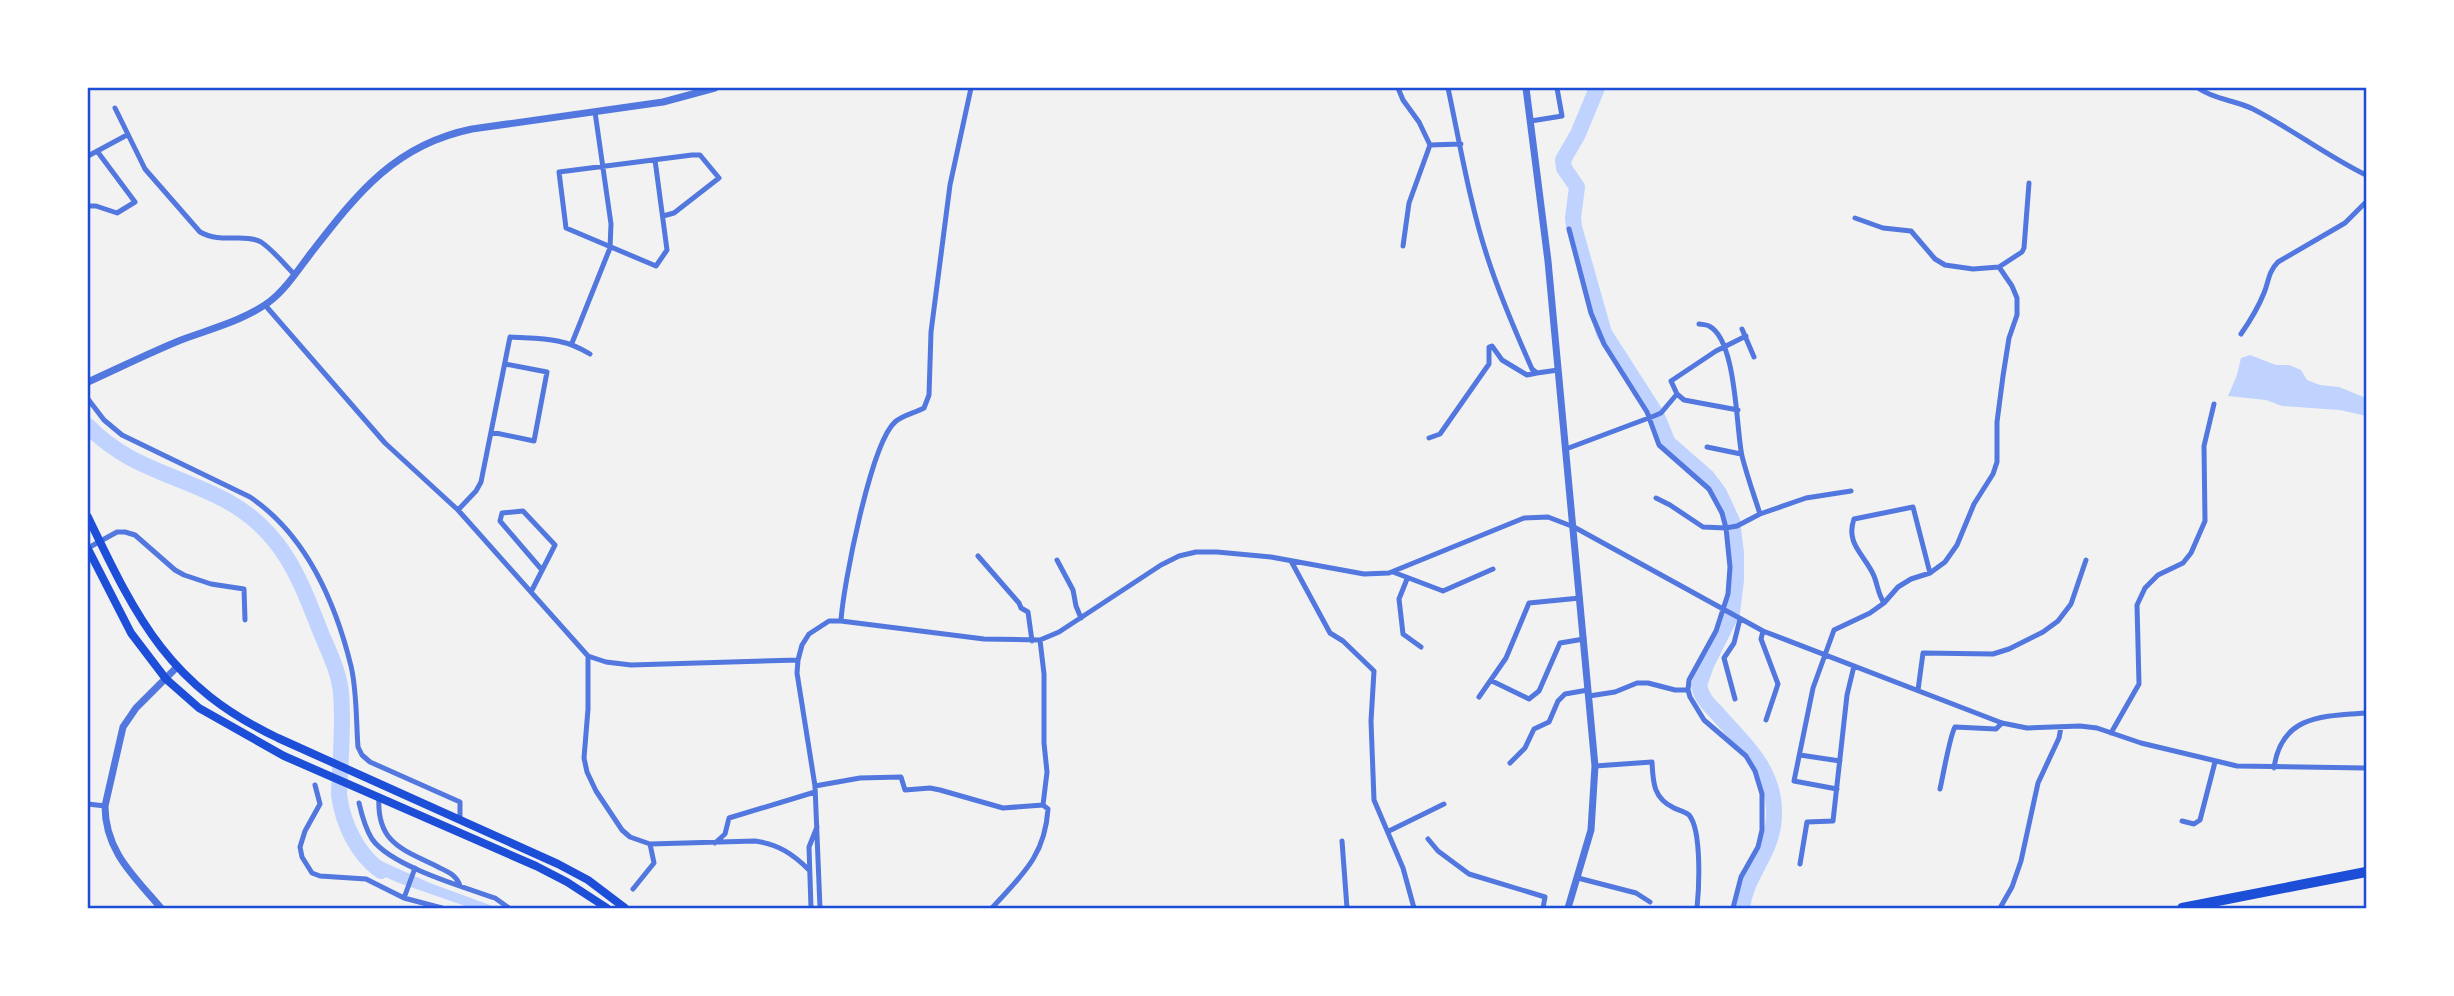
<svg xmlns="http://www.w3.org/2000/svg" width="2454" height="996" viewBox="0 0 2454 996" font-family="Cabin,sans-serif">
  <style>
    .water { fill: #bfd3fe }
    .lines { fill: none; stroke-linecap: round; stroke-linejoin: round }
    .river { stroke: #bfd3fe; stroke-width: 16 }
    .minor { stroke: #5277de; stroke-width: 5 }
    .tertiary { stroke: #5277de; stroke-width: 7 }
    .secondary { stroke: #1d4ed8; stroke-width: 8 }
    .trunk { stroke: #1d4ed8; stroke-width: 10 }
    .neatline { fill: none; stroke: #1d4ed8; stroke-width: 2.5 }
  </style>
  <rect width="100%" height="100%" fill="#f2f2f2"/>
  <path class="water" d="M2250,355L2276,365H2289L2301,370L2307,380L2320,385L2339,387L2366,398V416L2340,410L2282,406L2266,400L2228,396L2237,375L2241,358Z
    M365,856L379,860L430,883L498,908H471L399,883L381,875Z"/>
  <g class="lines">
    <path class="river" d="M1597,88L1578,134L1563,160L1564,168L1577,187L1573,218L1574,227L1604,333L1656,414L1668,443L1707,477L1719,493L1732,521L1736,553V580L1732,613L1706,665L1699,685C1701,697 1708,704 1716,712C1743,743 1774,768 1774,812C1775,851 1746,873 1742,908
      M88,426C130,469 177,474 227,501C283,532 299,577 321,633C329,652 339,672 341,693C344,727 340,762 339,795C343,824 357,854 381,871"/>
    <path class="minor" d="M1398,88L1403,100L1419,122L1430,145
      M1448,88C1460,144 1470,205 1488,259C1500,296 1516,333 1532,369L1537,373L1558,370
      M2198,88C2215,100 2235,100 2253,109C2292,129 2327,156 2366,175
      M115,108L145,169L200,232C221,244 244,233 261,242C273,250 284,264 294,274
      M1531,121L1562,116L1557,88
      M88,156L127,135
      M655,160L667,250L656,266L566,228L559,172L692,155H700L719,178L674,213L663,216
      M88,206H96L117,213L135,202L97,151
      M1855,218L1883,228L1911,231L1935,259L1945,265L1973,269L1999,267L2022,252L2024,248L2029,183
      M1569,229L1591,313L1604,344L1647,412L1659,445L1709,489L1722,513L1726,528L1730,567L1728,594L1716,631L1689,680L1688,690L1690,697L1704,720L1746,756L1755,771L1762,794V830L1758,847L1741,877L1733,908
      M1403,246L1409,203L1430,145L1461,144
      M265,305L385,443L458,510L588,656L606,662L631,665L798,660
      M1699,324C1700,324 1708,325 1709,326C1737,340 1736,430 1742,456C1747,476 1754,495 1760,514
      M1742,329L1754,357
      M2241,334C2250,321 2258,308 2264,293C2269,281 2268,272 2278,262L2345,223L2366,202
      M572,343L610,248L611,224L595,112
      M88,399L104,420L122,435L250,497C306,535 335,601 351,666C357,691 356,721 358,747L362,755L370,762L460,802V819
      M1738,410L1684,400L1677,394L1671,381L1716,351L1746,336
      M491,432L534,441L547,372L505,364
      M1429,438L1440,434L1489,364V347L1492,346L1502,360L1527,375L1537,373
      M1707,447L1741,454
      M1566,449L1654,416L1661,413L1677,394
      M1656,498L1670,505L1703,527L1726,528L1737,526L1760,514L1806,498L1851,491
      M458,510L476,491L481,482L510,337C541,339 563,337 590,354
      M88,548L117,532H125L135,535L175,570L184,575L211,584L244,589L245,620
      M978,556L1019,603L1021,608L1028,612L1032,641
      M1057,560L1073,590L1076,606L1081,618
      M1291,561L1330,633L1343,641L1374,671L1371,721L1374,800L1403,868L1414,908
      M1393,572L1443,591L1493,569
      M1407,579L1399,599L1403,634L1421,647
      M531,592L555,545L523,511L502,513L500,521L542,570
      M1884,603C1878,594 1878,586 1874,576C1865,555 1845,544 1854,519L1913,507L1930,573
      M841,621C843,586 871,443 895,422C903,415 915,413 924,408L929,395L931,332L950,185L971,88
      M1763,631L1761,639L1778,684L1766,720
      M588,656V709L584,758L587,772L596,791L622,830L630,837L650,844L755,841C778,844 793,854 809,870
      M1492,681L1529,699L1539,691L1560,643L1584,639
      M1918,690L1923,653L1993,654L2009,649L2043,632L2058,621L2071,604L2086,560
      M1589,696L1615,692L1637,683H1648L1675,690H1688
      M1479,697L1506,658L1529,603L1580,598
      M1735,699L1724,658L1734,643L1740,619
      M2111,733L2139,684L2137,605L2145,588L2158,575L2183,563L2191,553L2205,521L2204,446L2214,404
      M1800,755L1840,761
      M1510,763L1525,748L1534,729L1549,722L1558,701L1565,694L1588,690
      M1595,766L1652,762C1653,782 1653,798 1674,808C1678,810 1686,812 1689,815C1702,830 1699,889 1697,908
      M2274,768C2281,714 2325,716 2366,713
      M315,785L320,804L305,831L300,847L302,857L312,873L320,876L366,879L404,898
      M815,786L860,778L901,777L905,790L930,788L940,790L1003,808L1043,805
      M1837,789L1794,781L1813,688L1834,630L1870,613L1884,603L1898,587L1911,579L1930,573L1945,562L1957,545L1974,504L1993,474L1997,462V422L2003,376L2009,338L2017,315V298L2012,286L1999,267
      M1940,789C1943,776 1950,735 1955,727L1996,729L2002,723
      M379,796C376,844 403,849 440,868C449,872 457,876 460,886
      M359,803C362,816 365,828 372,839C391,866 463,887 495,898L509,908
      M88,804L105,806
      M2182,821L2194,824L2200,820L2215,762
      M1389,831L1444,804
      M1428,839L1438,851L1469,874L1545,897L1543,908
      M1342,841L1347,908
      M715,843L725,834L729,818L815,792
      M1800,864L1807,822L1833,821L1847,695L1854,666
      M415,868L404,898L442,908
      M1578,878L1636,893L1650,902
      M633,889L654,863L650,844
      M811,908L809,847L817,827
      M820,908L815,786L797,673L798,660L802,645L809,634L829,621H841L984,639L1040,640L1059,632L1161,565L1179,556L1196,552H1217L1271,557L1364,574L1389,573L1524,518L1548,517L1574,527L1763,631L2002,723L2027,728L2080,726L2097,728L2141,743L2237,766L2366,768
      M992,908C1022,875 1045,856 1048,809L1043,805L1047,772L1044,743V674L1040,640
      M2000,908L2012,887L2021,861L2038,783L2059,738L2061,727"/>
    <path class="tertiary" d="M1526,88L1548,261L1595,766L1591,830L1568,908
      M88,382C119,368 149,353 181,340C210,329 243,321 269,302C286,289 298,270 311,253C357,194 394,145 472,129L663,102L715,88
      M161,908C134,876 105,851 105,806L123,727L136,708L177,667"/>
    <path class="secondary" d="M88,517C138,621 169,686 278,738L558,864L588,880L625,908
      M88,549L131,633L166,679L199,708L284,756L536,866L567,882L607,908"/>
    <path class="trunk" d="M2182,908L2366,872"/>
  </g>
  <rect width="2454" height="996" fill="none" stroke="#ffffff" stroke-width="178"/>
  <rect x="89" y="89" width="2276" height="818" class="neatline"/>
</svg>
